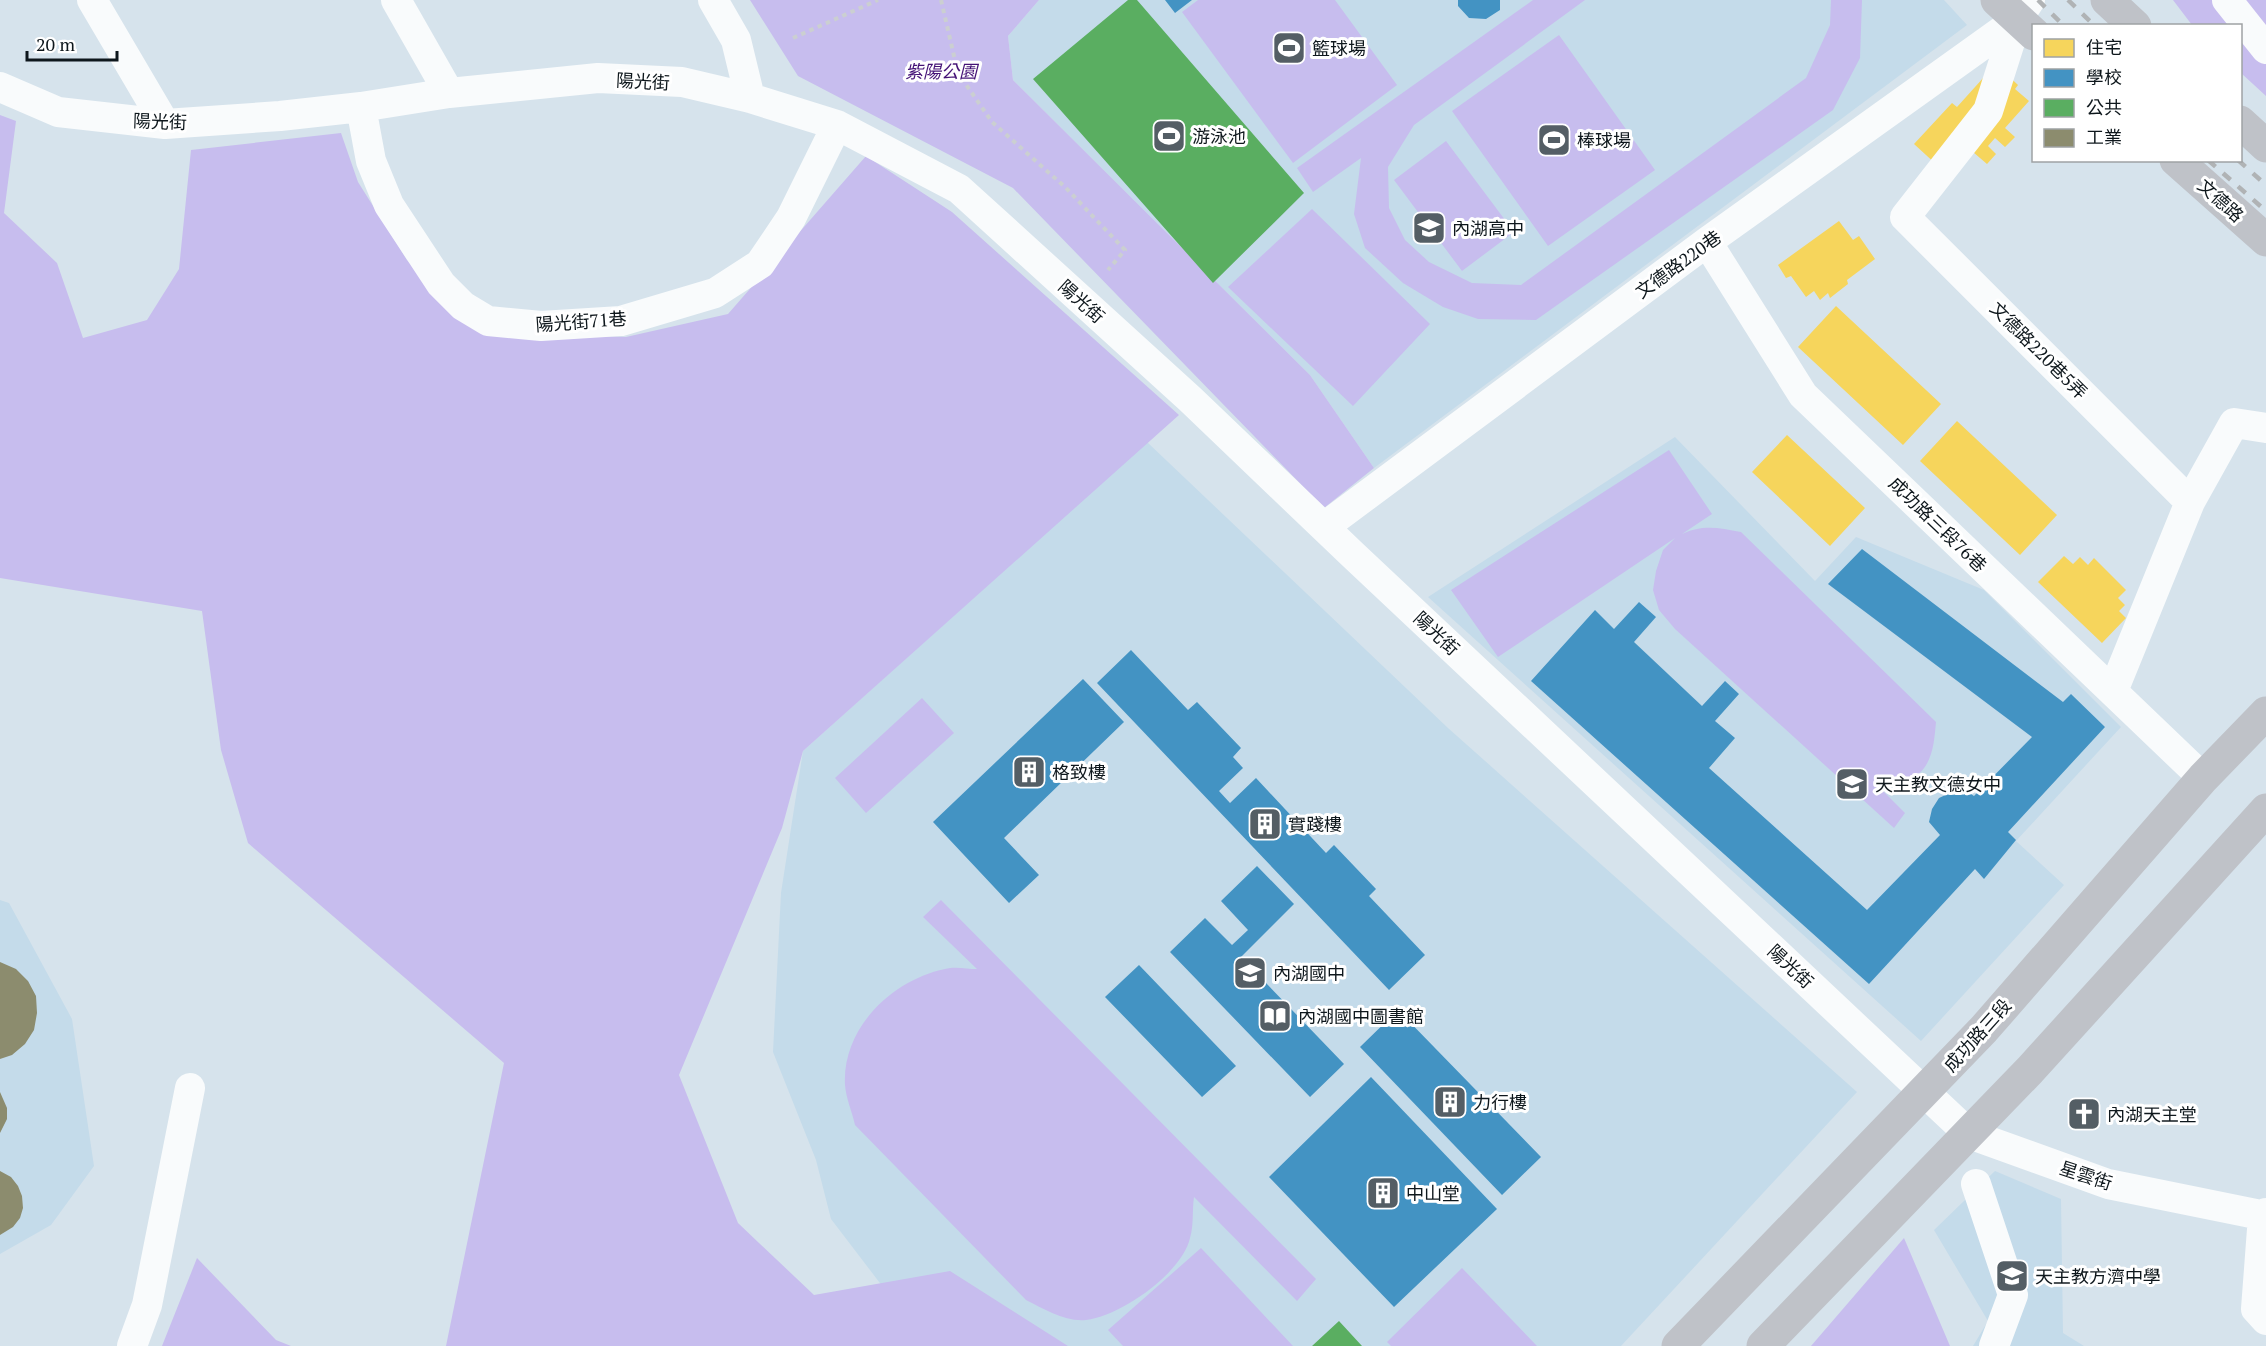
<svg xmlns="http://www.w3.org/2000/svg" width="2266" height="1346" viewBox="0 0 2266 1346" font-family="'PT Serif','Noto Sans TC',serif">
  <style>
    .built { fill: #c4dbea }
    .green { fill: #c7bdee }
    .homes { fill: #f6d55c }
    .schools { fill: #4393c3 }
    .public { fill: #5aae61 }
    .industry { fill: #8c8c6e }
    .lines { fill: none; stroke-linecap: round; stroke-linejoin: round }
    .path { stroke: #cbcfd1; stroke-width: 4; stroke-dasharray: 4.5 4.5; stroke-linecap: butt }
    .minor { stroke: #f9fbfc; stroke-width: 30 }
    .major { stroke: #bfc2c8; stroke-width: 33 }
    .rail { stroke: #b0b3b5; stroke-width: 4.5; stroke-dasharray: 10 10; stroke-linecap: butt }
    .labels { text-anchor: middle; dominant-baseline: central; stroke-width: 6; stroke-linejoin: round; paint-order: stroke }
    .poi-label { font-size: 18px; fill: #0e171c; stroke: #fff; text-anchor: start }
    .park-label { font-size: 18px; font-style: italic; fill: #441276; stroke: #fff }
    .street-label { font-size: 18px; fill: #0e171c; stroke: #fff }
  </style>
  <rect width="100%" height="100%" fill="#d6e3ec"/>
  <path class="built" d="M1039,0H1944L1967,25L1374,468L1310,375L1013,80L1008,36Z
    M1675,437L1815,581L1856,537L1984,590L2121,727L2016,841L2064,885L1921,1041L1428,597Z
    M1147,442L1448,728L1857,1092L1621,1346H918L886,1291L831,1219L816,1160L773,1052L781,893L803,751Z
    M0,900L9,903L72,1019L94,1166L51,1225L0,1254Z
    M1995,1171L2061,1199L2063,1333L2084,1346H1973L1988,1321L1934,1230Z"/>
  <path class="green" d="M750,0H1039L1008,36L1013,80L1310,375L1374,468L1324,508L1013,188L798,76Z
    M1198,0H1335L1397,85L1293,163L1182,12Z
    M1533,0H1585L1414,125L1388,167L1389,208L1405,240L1429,262L1472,283L1521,285L1806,78L1830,25L1831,0H1862L1860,58L1833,110L1536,320L1478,319L1443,307L1403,283L1365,248L1354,214L1361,158L1313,192L1297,168Z
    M2173,0H2266V96L2241,73L2240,26L2192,25Z
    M1559,35L1655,170L1548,246L1452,111Z
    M0,115L16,121L4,213L57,263L83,338L147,320L179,269L191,150L341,133L358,182L407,260L488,332L626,337L728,314L866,156L952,212L1179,415L803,751L782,828L679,1075L738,1223L814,1295L950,1271L1068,1346H446L504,1063L248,843L221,750L202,611L0,578Z
    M1446,141L1514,232L1462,271L1394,180Z
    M1312,209L1430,324L1353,406L1228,287Z
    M1669,450L1712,514L1682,534C1703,524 1719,528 1741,532L1936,722C1934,743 1933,766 1913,778C1903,783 1890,785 1880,788L1905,813L1894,828L1675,629L1659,610L1653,590L1656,571L1663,550L1675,538L1498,657L1451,590Z
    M922,698L954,733L866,813L835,778Z
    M941,900L1316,1279L1297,1301L1194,1197C1192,1210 1194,1225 1190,1238C1182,1273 1121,1316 1086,1320C1065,1322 1044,1309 1026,1300L855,1125C852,1112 846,1098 845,1085C842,1028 892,980 945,969C955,966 967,969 977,969L923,917Z
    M1904,1238L1950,1346H1811Z
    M1201,1248L1293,1346H1123L1108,1330Z
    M197,1258L276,1340L291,1346H162Z
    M1462,1268L1537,1346H1391L1387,1342Z"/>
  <path class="homes" d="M2001,69L2018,85L2015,89L2029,101L2005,128L2015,137L2005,147L1995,138L1988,146L1996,154L1987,164L1973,152L1950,177L1914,144L1952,103L1957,107L1984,77Z
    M1839,221L1853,240L1859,236L1875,259L1847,280L1848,284L1830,298L1828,293L1820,300L1814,291L1806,297L1791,276L1786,278L1778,265Z
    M1836,306L1941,404L1903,445L1798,347Z
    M1957,421L2057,515L2020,555L1920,461Z
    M1787,435L1865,508L1830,546L1752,472Z
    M2064,556L2073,564L2080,557L2088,565L2094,558L2126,590L2118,598L2125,605L2119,611L2126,618L2102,643L2038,582Z"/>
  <path class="schools" d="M1165,0H1192L1175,13Z
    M1458,0H1500V10L1486,19L1469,18L1458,6Z
    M1862,549L2063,702L2071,694L2105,727L2008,832L2016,840L1984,879L1975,869L1869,984L1531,681L1595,610L1614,629L1639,602L1656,617L1634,642L1702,706L1725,681L1739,694L1715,721L1735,738L1709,768L1867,910L1940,835L1929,822L1932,809L1939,798L1952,792L1965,790L1974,796L2032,737L1828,584Z
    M1131,650L1188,710L1197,702L1241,748L1233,757L1243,768L1219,791L1230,803L1256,778L1326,853L1334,845L1376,889L1369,896L1425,955L1389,990L1097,683Z
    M1083,679L1124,722L1004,838L1039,875L1009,903L933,822Z
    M1257,866L1294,904L1241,957L1344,1064L1310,1097L1170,952L1205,918L1232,945L1248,930L1221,901Z
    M1139,965L1236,1066L1202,1097L1105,997Z
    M1398,1010L1541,1157L1502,1195L1360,1047Z
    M1371,1077L1497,1209L1394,1307L1269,1177Z"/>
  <path class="public" d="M1128,0H1137L1304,193L1213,283L1033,79Z
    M1339,1321L1362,1346H1312Z"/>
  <path class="industry" d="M0,962L16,969L28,981L36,996L37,1013L34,1030L25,1044L12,1055L0,1059Z
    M0,1092L7,1108V1119L0,1133Z
    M0,1171L11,1177L18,1186L22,1196L23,1208L20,1218L13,1227L0,1235Z"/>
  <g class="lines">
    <path class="path" d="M941,0L958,73L992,122L1065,187L1125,250L1108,270
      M793,38L878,0"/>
    <path class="minor" d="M92,0L165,124
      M396,0L449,93
      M713,0L736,40L750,98
      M2227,0L2266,49
      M2017,20L1988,111L1905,217L2190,502L2113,691
      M0,87L58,112L165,124L280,116L361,107L449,93L598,78L682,82L750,98L837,125L959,189L1190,399L1352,554L1969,1134L2108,1184L2266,1216
      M361,107L371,161L389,205L441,284L463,306L488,321L541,326L621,321L715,293L760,264L791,218L837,125
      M1707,242L1803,395L2203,778
      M2190,502L2234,423L2266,428
      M1324,527L1707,242L2017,20L2030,0
      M1976,1184L2013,1295L1994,1346
      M2266,1213L2263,1216L2256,1309L2266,1320
      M132,1346L147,1305L190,1088"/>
    <path class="major" d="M1997,0L2034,34
      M2107,0L2135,26
      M2240,122L2266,146
      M2176,160L2266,240
      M1678,1346L1984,1029L2203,778L2266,713
      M1763,1346L2030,1070L2266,810"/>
    <path class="rail" d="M2038,0L2064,26
      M2068,0L2095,26
      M2208,160L2266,211
      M2238,160L2266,185"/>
  </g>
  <defs>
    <symbol id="stadium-square" viewBox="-11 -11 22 22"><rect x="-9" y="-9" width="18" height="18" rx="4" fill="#545e65" stroke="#fff"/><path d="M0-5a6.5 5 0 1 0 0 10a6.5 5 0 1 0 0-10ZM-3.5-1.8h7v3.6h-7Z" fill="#fff"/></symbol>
    <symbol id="school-square" viewBox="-11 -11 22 22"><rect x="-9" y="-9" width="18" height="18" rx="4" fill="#545e65" stroke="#fff"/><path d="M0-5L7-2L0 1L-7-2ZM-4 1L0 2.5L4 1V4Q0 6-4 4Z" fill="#fff"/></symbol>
    <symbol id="building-square" viewBox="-11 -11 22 22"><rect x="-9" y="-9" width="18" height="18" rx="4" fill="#545e65" stroke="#fff"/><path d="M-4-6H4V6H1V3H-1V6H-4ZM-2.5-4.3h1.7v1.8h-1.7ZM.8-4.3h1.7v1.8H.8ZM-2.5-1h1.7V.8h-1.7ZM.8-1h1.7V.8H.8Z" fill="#fff"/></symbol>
    <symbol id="library-square" viewBox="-11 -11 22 22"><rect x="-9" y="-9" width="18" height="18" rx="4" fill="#545e65" stroke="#fff"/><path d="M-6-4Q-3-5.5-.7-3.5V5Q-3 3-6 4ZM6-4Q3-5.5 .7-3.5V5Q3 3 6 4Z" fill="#fff"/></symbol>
    <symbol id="church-square" viewBox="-11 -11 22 22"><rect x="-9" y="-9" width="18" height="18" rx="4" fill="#545e65" stroke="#fff"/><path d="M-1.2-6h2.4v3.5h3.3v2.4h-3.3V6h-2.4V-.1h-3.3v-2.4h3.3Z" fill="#fff"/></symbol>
  </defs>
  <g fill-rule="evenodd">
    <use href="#stadium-square" x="1270" y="29" width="38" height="38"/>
    <use href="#stadium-square" x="1150" y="117" width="38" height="38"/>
    <use href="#stadium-square" x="1535" y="121" width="38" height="38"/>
    <use href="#school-square" x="1410" y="209" width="38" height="38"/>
    <use href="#building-square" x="1010" y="753" width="38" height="38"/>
    <use href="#school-square" x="1833" y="765" width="38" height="38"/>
    <use href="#building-square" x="1246" y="805" width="38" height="38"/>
    <use href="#school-square" x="1231" y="954" width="38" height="38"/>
    <use href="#library-square" x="1256" y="997" width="38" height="38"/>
    <use href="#building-square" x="1431" y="1083" width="38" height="38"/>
    <use href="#church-square" x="2065" y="1095" width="38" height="38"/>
    <use href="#building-square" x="1364" y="1174" width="38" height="38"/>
    <use href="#school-square" x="1993" y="1257" width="38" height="38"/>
  </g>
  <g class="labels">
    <g class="poi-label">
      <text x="1312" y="48">籃球場</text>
      <text x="1192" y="136">游泳池</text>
      <text x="1577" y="140">棒球場</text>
      <text x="1452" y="228">內湖高中</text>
      <text x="1052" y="772">格致樓</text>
      <text x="1875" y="784">天主教文德女中</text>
      <text x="1288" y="824">實踐樓</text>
      <text x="1273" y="973">內湖國中</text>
      <text x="1298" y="1016">內湖國中圖書館</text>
      <text x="1473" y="1102">力行樓</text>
      <text x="2107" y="1114">內湖天主堂</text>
      <text x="1406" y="1193">中山堂</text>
      <text x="2035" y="1276">天主教方濟中學</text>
    </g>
    <g class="park-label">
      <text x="941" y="71">紫陽公園</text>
    </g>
    <g class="street-label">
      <text transform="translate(643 81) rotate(3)">陽光街</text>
      <text transform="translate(160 121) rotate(2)">陽光街</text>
      <text transform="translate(2221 200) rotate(42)">文德路</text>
      <text transform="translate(1678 264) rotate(-36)">文德路220巷</text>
      <text transform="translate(1082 301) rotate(42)">陽光街</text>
      <text transform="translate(581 321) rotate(-4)">陽光街71巷</text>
      <text transform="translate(2039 350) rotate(45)">文德路220巷5弄</text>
      <text transform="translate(1938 524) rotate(44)">成功路三段76巷</text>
      <text transform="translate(1437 633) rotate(43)">陽光街</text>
      <text transform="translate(1791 966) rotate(43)">陽光街</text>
      <text transform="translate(1977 1035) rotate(-48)">成功路三段</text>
      <text transform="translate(2086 1175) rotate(18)">星雲街</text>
    </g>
  </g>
  <rect x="2032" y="24" width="210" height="138" fill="#ffffff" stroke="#9fa2a4" stroke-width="1.5"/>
  <rect x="2044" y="39" width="30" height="18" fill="#f6d55c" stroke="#9fa2a4" stroke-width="1.5"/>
  <text x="2086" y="54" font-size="18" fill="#0e171c">住宅</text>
  <rect x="2044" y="69" width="30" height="18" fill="#4393c3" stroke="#9fa2a4" stroke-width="1.5"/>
  <text x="2086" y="84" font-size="18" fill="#0e171c">學校</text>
  <rect x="2044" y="99" width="30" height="18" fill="#5aae61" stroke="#9fa2a4" stroke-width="1.5"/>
  <text x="2086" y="114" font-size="18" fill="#0e171c">公共</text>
  <rect x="2044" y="129" width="30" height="18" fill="#8c8c6e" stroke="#9fa2a4" stroke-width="1.5"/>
  <text x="2086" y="144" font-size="18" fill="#0e171c">工業</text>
  <path d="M27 51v9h90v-9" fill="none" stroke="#0e171c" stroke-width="3"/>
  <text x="36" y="51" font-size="18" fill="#0e171c" stroke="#ffffff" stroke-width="4.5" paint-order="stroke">20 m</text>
</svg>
